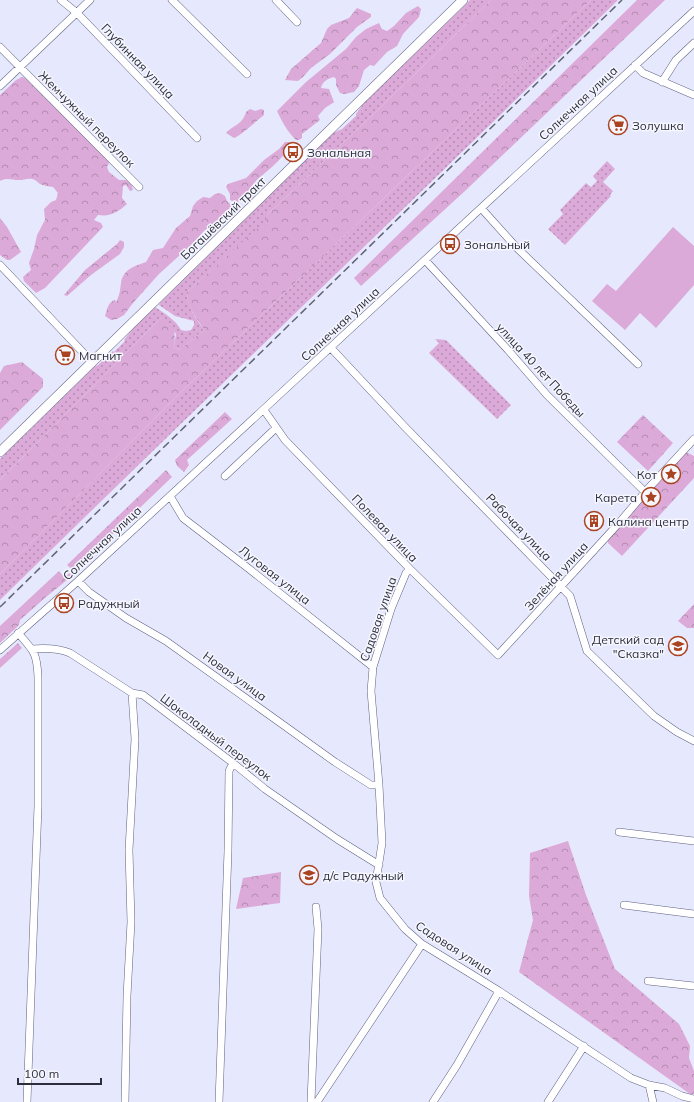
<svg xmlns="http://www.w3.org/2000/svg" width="694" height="1102" viewBox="0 0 694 1102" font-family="Mulish,sans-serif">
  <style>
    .grass { fill: url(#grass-dots) }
    .forest { fill: url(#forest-crowns) }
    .garden { fill: #dcaad8 }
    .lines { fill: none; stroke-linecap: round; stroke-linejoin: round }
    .minor-casing { stroke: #5f6180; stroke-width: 8 }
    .major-casing { stroke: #5f6180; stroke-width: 10 }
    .minor { stroke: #fff; stroke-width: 7 }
    .major { stroke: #fff; stroke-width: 9 }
    .rail { stroke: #626474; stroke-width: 1.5; stroke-dasharray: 8 4; stroke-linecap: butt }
    .labels { text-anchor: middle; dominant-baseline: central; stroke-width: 3; stroke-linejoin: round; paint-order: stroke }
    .street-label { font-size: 12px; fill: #2d2e3c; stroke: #f5f6fe }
    .poi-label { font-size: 12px; fill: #2d2e3c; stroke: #f5f6fe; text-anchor: start }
  </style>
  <defs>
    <pattern id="grass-dots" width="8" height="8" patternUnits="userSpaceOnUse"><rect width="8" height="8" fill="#dcaad8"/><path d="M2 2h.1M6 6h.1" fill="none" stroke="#b38bb0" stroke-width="1.8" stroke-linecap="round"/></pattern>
    <pattern id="forest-crowns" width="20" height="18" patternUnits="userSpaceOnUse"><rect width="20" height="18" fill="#dcaad8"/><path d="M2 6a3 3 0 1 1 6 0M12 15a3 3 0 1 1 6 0" fill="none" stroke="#b38bb0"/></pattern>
  </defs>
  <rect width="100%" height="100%" fill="#e6e8fe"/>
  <path class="grass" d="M470,0H491L383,105L269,213L264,223L187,292C188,308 195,317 204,330L179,350L174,347L176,334L161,318L0,480V459L94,367L98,365L113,351L114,352L125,341L124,340L135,326L155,307C164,313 176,320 181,330L186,331L191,330L194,325V321L175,316L159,305L160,303L333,133L342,129L356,116V114L364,103Z
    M591,0H618C413,201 205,399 0,600V574L178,395Z
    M607,161L615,169L603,182L613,191L610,195L611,196L565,245L548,229L563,214L560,210L586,183L591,187L597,181L593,176Z
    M435,339L446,340L511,405L497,419L429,353L439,343Z"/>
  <path class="forest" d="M491,0H591L178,395L0,574V480L161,318C175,322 176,335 174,347L179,350L204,330C196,316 188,310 187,292L263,223L269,213L383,105Z
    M637,0H665L465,191L361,286L354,278Z
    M418,6L421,9L419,17L403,34L397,46L387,52L374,66L370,65L364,70L359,86L354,92L344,94L340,93L336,85V79L334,77C327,79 323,81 321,88L329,89L334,102L325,108L318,116L320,120L302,134V138L299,140H296C288,132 282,122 277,111L306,82L346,49L356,37L366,29L379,23L382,29L387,31L394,26L406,13Z
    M357,8L371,14V17L357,27L330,54L311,68L303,77L298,81L285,80L291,69L321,43L327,29L331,25L349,18Z
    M22,77L25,78L108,160L109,163L107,167L109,172L119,180H126L131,184L133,190L130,191L126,185L123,186L122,198L127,204C118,212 111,217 98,215L94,220L101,223L103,227L45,288L36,293L24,281L23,277L31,270L29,263L34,249L37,235L45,220L44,209L51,202L56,200L58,193L53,187C49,186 44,186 40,184C38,183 37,181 35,180C30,177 24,180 19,180C12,180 7,177 0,181V95L16,80Z
    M250,109L255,111L261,109L264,110V115C255,122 244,133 234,138L226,133C235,124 242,125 246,112Z
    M285,142H289L291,147C284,154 279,161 272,167C267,172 260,176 255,182C249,188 245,198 237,203L230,200V194L226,187L228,184L246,178L264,160L279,149Z
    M220,193L225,196L227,201L232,206L227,212L204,231L191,245L159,274L133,303L124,315L117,319L111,320L105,316C107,310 108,302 115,300L116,302C120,295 120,290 121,283C123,269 135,266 146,262L153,250L163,248L176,228L190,216L193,206L197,201L203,197L210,198L215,194Z
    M0,218L7,227L21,252L10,260H7L0,255Z
    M120,240L124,242V247L120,254L91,275L67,296L64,295L85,270L117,244Z
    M22,362L43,379V387L0,430V373L4,366Z
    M225,412L232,419L187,460L189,465L184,472L177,466L175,460Z
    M643,415L673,443L648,471L617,442Z
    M686,452L694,456V478L622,556L608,543V538Z
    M166,470L172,477L74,571L67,565Z
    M59,571L64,577L70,573L72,576L46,597L20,620L19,625L0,643V626Z
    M694,604V628H687L678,621Z
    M18,643L22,648L0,668V659Z
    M568,841L586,895L615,969L679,1024L690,1046L689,1058L694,1071V1094H690L519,972L533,920L529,896L530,853Z
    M281,872L280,903L236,909L243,878Z"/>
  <path class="garden" d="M673,227L694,246V285L656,328L640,313L625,330L592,301L607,284L616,291Z"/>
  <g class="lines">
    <defs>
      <path id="minor" d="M61,0L77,13L197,138
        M172,0L247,74
        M276,0L297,22
        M0,47L139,187
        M635,65L643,73L694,95
        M662,82L676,60L694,43
        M0,86L90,0
        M481,208L517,248L638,364
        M425,260L508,350L547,395L645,492
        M0,265L92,362
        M331,348L404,426L570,596L587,651L654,716L677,732L694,741
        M264,410L285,440L410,569L498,655L619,523L641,497L645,492L694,439
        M225,476L276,428
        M170,496L183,518L248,568L373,667
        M410,569L406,573L391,609L373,667L371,691L379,785L382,843L376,882L380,898L405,929L422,944L499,991L631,1078L649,1085L665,1088L682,1096L694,1099
        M78,581L89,592L126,618L166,641L335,762L371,785H379
        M18,633C34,651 37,653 38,677V806L27,1102
        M32,649C45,648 58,648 70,653L132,693L143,695L233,763L265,789L337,839L379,865
        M0,650L78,581L694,11
        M619,832L694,841
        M624,905L694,914
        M648,981L694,986
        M649,1085L653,1102
        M125,1102L127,996L131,922L129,850L135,739L132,693
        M219,1102L228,851L229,771L233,763
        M311,1102L318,929L316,907
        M317,1102L422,944
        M433,1102L457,1065L499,991
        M548,1102L584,1046"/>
      <path id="major" d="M0,452L463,0"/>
    </defs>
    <use href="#minor" class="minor-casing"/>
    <use href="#major" class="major-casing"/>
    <use href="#minor" class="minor"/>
    <use href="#major" class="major"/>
    <path class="rail" d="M0,607L622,0"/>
  </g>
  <defs>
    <symbol id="supermarket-ring" viewBox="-11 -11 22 22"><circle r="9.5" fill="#f5f6fe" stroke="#aa431f" stroke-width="1.5"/><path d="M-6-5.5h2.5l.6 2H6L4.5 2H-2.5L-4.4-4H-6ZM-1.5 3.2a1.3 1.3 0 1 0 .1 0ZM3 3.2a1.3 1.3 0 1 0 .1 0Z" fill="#aa431f"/></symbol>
    <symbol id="bus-ring" viewBox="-11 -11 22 22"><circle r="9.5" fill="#f5f6fe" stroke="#aa431f" stroke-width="1.5"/><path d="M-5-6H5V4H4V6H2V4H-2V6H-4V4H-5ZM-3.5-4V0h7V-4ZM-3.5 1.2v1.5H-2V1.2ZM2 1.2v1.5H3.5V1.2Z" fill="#aa431f"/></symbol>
    <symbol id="sight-ring" viewBox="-11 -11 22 22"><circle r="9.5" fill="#f5f6fe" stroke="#aa431f" stroke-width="1.5"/><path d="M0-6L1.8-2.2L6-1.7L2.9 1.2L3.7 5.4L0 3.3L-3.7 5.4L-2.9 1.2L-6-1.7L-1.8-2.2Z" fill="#aa431f"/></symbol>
    <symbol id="building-ring" viewBox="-11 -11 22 22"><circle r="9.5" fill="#f5f6fe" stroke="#aa431f" stroke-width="1.5"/><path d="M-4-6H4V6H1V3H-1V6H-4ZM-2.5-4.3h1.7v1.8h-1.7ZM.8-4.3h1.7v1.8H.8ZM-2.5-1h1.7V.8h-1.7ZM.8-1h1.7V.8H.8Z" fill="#aa431f"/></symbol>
    <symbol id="school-ring" viewBox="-11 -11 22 22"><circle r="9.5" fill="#f5f6fe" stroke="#aa431f" stroke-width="1.5"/><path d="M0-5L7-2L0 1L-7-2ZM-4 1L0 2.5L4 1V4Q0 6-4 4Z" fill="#aa431f"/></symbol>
  </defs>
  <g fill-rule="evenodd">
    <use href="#supermarket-ring" x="607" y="114" width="22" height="22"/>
    <use href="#bus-ring" x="282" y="141" width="22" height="22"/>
    <use href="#bus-ring" x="439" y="233" width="22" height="22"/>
    <use href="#supermarket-ring" x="54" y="344" width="22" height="22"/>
    <use href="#sight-ring" x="660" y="463" width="22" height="22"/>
    <use href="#sight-ring" x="640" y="486" width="22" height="22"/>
    <use href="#building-ring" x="583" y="510" width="22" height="22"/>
    <use href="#bus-ring" x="53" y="592" width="22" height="22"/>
    <use href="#school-ring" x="667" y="635" width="22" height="22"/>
    <use href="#school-ring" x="298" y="864" width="22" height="22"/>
  </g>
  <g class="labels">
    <g class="street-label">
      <text transform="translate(138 61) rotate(46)">Глубинная улица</text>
      <text transform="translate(578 103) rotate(-43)">Солнечная улица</text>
      <text transform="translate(87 119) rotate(45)">Жемчужный переулок</text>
      <text transform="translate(223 218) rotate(-44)">Богашёвский тракт</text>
      <text transform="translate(340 324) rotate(-43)">Солнечная улица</text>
      <text transform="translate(541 370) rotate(47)">улица 40 лет Победы</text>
      <text transform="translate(519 527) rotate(46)">Рабочая улица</text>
      <text transform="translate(385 528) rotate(46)">Полевая улица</text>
      <text transform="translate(102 543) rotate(-43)">Солнечная улица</text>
      <text transform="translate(275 575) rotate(38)">Луговая улица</text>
      <text transform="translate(556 576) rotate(-48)">Зелёная улица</text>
      <text transform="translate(378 619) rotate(-71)">Садовая улица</text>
      <text transform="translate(235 676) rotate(36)">Новая улица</text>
      <text transform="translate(216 737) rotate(37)">Шоколадный переулок</text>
      <text transform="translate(454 948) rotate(33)">Садовая улица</text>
    </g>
    <g class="poi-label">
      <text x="632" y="125">Золушка</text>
      <text x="307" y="152">Зональная</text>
      <text x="464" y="244">Зональный</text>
      <text x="79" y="355">Магнит</text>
      <text x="657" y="474" text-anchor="end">Кот</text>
      <text x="637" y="497" text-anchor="end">Карета</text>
      <text x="608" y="521">Калина центр</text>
      <text x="78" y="603">Радужный</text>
      <text x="664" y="639" text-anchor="end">Детский сад<tspan x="664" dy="14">"Сказка"</tspan></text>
      <text x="323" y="875">д/с Радужный</text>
    </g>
  </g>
  <path d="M18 1078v6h83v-6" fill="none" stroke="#2d2e3c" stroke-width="2"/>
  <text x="24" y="1078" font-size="12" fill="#2d2e3c" stroke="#f5f6fe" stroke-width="3" paint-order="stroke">100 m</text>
</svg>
